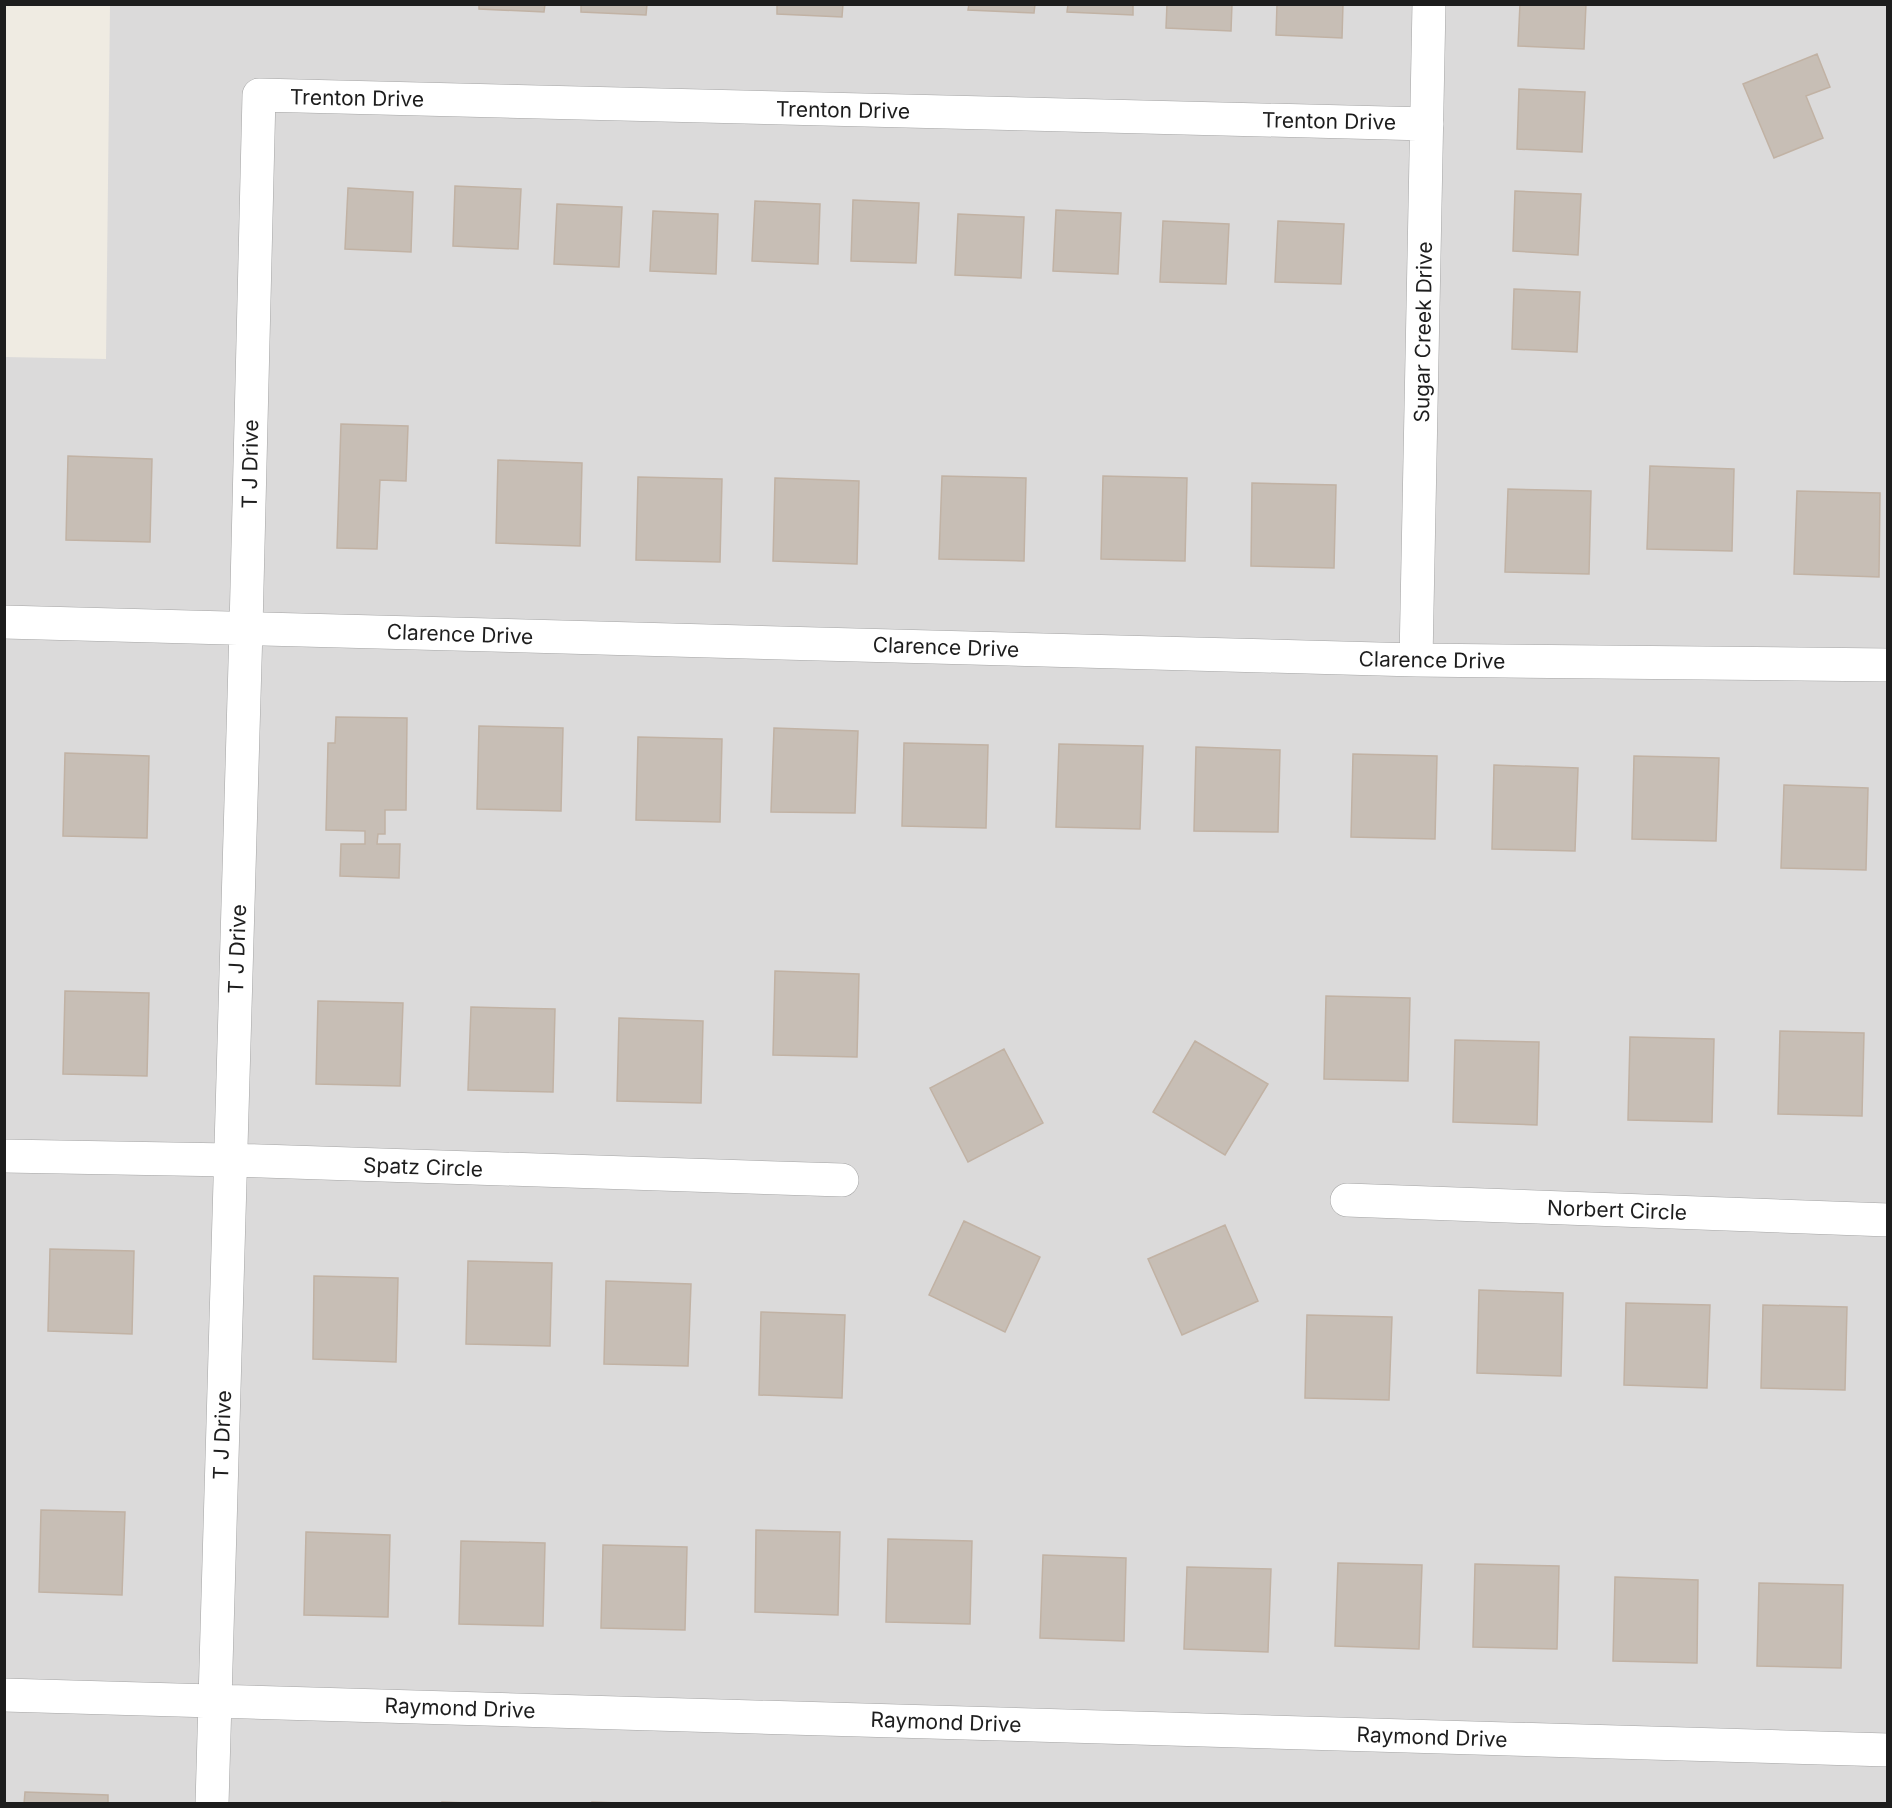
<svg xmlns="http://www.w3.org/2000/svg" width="1892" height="1808" viewBox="0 0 1892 1808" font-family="Inter,sans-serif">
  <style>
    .residential { fill: #dbdada }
    .building { fill: #c7beb5; stroke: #c1b2a4; stroke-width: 1.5 }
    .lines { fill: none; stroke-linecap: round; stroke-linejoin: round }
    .street-casing { stroke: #a4a4a4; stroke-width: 34 }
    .street { stroke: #fff; stroke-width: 33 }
    .labels { text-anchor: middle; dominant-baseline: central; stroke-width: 4.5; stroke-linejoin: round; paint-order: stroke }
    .street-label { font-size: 21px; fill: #1d1d1d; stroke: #fff }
  </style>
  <rect width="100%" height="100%" fill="#efebe2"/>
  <path class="residential" d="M110,5H1887V1803L5,1804V357L106,359Z"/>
  <path class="building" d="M479,4H545L544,12L479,9Z
    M581,4H647L646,15L581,12Z
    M777,4H843L842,17L777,14Z
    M969,4H1035L1034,13L968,10Z
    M1068,4H1133V15L1067,12Z
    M1167,4H1232L1231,31L1166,28Z
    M1277,4H1343L1342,38L1276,35Z
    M1520,4H1586L1584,49L1518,46Z
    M1817,54L1830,87L1806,96L1823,138L1774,158L1743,84Z
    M1519,89L1585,92L1582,152L1517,149Z
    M455,186L521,189L518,249L453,246Z
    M348,188L413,192L411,252L345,249Z
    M1515,191L1581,194L1578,255L1513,251Z
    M853,200L919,203L916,263L851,261Z
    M755,201L820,204L818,264L752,261Z
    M557,204L622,207L619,267L554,264Z
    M1056,210L1121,213L1118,274L1053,271Z
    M653,211L718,214L716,274L650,271Z
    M958,214L1024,217L1021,278L955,275Z
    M1163,221L1229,224L1226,284L1160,282Z
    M1278,221L1344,224L1341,284L1275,282Z
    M1514,289L1580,292L1577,352L1512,349Z
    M341,424L408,426L406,481L380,480L377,549L337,548Z
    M68,456L152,459L150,542L66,540Z
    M498,460L582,463L580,546L496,543Z
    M1650,466L1734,469L1732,551L1647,549Z
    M942,476L1026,478L1024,561L939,559Z
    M1103,476L1187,478L1185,561L1101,559Z
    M638,477L722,479L720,562L636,560Z
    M775,478L859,481L857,564L773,561Z
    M1252,483L1336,485L1334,568L1251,566Z
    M1508,489L1591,491L1589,574L1505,572Z
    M1797,491L1880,493L1879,577L1794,574Z
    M336,717L407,718L406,810H385V834H378L377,844H400L399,878L340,876L341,844H365V831L326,830L328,743H335Z
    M479,726L563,728L561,811L477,809Z
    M774,728L858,731L855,813L771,812Z
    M638,737L722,739L720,822L636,820Z
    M904,743L988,745L986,828L902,826Z
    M1059,744L1143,746L1140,829L1056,827Z
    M1196,747L1280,750L1278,832L1194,831Z
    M65,753L149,756L147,838L63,836Z
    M1353,754L1437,756L1435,839L1351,837Z
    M1634,756L1719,758L1716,841L1632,839Z
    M1494,765L1578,768L1575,851L1492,849Z
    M1784,785L1868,788L1866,870L1781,868Z
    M775,971L859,974L857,1057L773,1055Z
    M65,991L149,993L147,1076L63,1074Z
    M1326,996L1410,998L1408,1081L1324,1079Z
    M318,1001L403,1003L400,1086L316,1084Z
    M471,1007L555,1009L553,1092L468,1090Z
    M619,1018L703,1021L701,1103L617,1101Z
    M1780,1031L1864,1033L1862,1116L1778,1114Z
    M1630,1037L1714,1039L1712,1122L1628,1120Z
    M1455,1040L1539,1042L1537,1125L1453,1122Z
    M1195,1041L1268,1084L1225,1155L1153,1112Z
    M1004,1049L1043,1123L968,1162L930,1088Z
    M964,1221L1040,1257L1005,1332L929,1295Z
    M1225,1225L1258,1301L1182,1335L1148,1259Z
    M50,1249L134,1251L132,1334L48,1331Z
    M468,1261L552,1263L550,1346L466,1344Z
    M314,1276L398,1278L396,1362L313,1359Z
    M606,1281L691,1284L688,1366L604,1364Z
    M1479,1290L1563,1293L1561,1376L1477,1373Z
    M1626,1303L1710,1305L1707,1388L1624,1385Z
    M1763,1305L1847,1307L1845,1390L1761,1388Z
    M761,1312L845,1315L842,1398L759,1395Z
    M1307,1315L1392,1317L1389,1400L1305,1398Z
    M41,1510L125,1512L122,1595L39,1592Z
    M756,1530L840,1532L838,1615L755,1612Z
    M306,1532L390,1535L388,1617L304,1615Z
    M888,1539L972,1541L970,1624L886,1622Z
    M461,1541L545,1543L543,1626L459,1624Z
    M603,1545L687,1547L685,1630L601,1628Z
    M1043,1555L1126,1558L1124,1641L1040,1638Z
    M1338,1563L1422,1565L1419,1649L1335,1646Z
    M1475,1564L1559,1566L1557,1649L1473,1647Z
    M1187,1567L1271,1569L1268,1652L1184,1649Z
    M1615,1577L1698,1580L1697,1663L1613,1661Z
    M1759,1583L1843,1585L1841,1668L1757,1666Z
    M25,1792L108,1795V1804H24Z
    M442,1802L495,1804H442Z
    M592,1802L645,1804H592Z"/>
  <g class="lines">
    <defs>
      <path id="street" d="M4,622L1416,660L1888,665
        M1416,660L1429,4
        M4,1156L230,1160L842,1180
        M1347,1200L1888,1220
        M4,1695L1888,1750
        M212,1804L246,628L259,95L1427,124"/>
    </defs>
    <use href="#street" class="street-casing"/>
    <use href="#street" class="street"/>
  </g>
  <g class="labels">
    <g class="street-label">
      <text transform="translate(357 98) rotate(1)">Trenton Drive</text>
      <text transform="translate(843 110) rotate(1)">Trenton Drive</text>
      <text transform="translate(1329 121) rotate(1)">Trenton Drive</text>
      <text transform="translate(1423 332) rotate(-89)">Sugar Creek Drive</text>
      <text transform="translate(250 464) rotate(-89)">T J Drive</text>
      <text transform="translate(460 634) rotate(2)">Clarence Drive</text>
      <text transform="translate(946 647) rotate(2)">Clarence Drive</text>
      <text transform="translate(1432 660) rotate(1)">Clarence Drive</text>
      <text transform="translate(237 949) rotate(-88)">T J Drive</text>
      <text transform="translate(423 1167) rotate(2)">Spatz Circle</text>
      <text transform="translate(1617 1210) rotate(2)">Norbert Circle</text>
      <text transform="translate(222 1435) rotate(-88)">T J Drive</text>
      <text transform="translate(460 1708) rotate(2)">Raymond Drive</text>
      <text transform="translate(946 1722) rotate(2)">Raymond Drive</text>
      <text transform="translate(1432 1737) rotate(2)">Raymond Drive</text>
    </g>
  </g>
  <rect width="1892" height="1808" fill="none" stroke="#1d1d1d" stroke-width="12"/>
</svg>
